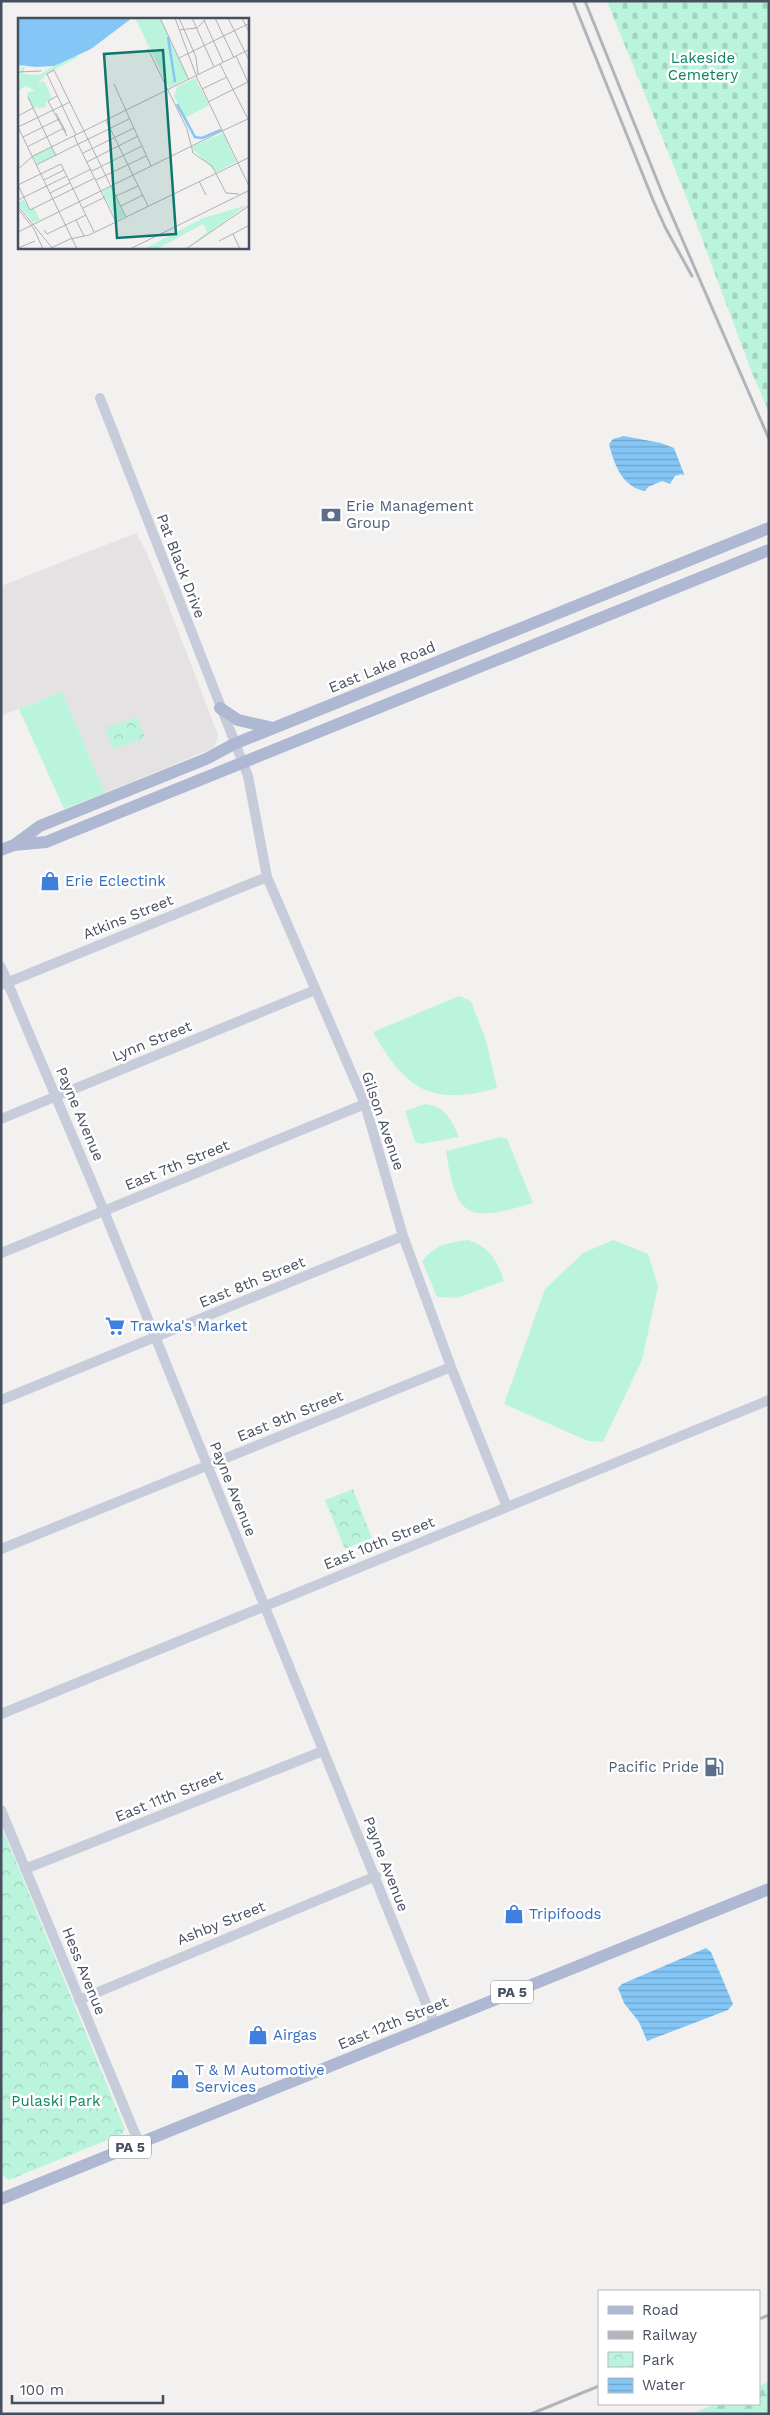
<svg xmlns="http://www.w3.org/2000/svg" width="770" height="2415" viewBox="0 0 770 2415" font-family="'Work Sans',sans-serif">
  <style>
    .education { fill: #e4e2e2 }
    .green { fill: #bbf4dd }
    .forest { fill: url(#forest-firs) }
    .cemetery { fill: url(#cemetery-stones) }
    .park { fill: url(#park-crowns) }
    .water { fill: url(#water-rules) }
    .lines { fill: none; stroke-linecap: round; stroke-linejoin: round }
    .minor { stroke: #c6ccda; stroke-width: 10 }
    .major { stroke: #aeb8d2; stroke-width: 12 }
    .rail { stroke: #b2b4bc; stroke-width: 3 }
    .labels { text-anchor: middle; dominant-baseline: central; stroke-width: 5; stroke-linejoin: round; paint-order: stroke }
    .shield { fill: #fff; stroke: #7e8490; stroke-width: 1 }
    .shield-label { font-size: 14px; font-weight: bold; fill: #464f60 }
    .park-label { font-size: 15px; fill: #0d8562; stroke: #fff }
    .service-label { font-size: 15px; fill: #4e5e75; stroke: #fff; text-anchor: start }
    .street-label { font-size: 15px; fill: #464f60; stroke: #fff }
    .shop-label { font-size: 15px; fill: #366cbe; stroke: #fff; text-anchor: start }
    .inset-river { fill: none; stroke: #84c6f5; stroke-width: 2.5 }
    .inset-road { fill: none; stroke: #aeb0b6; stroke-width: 1 }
    .view { fill: #0f766e; fill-opacity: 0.15; stroke: #0f766e; stroke-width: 2.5 }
    .inset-edge { fill: none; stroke: #464f60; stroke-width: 2.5 }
  </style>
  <defs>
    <pattern id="forest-firs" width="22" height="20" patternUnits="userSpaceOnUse" patternTransform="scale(1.25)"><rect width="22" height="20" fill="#bbf4dd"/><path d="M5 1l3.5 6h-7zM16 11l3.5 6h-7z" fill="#a2d3c0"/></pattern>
    <pattern id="cemetery-stones" width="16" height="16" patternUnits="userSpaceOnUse" patternTransform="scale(1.25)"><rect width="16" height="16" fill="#bbf4dd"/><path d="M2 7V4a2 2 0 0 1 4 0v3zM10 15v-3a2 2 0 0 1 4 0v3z" fill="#a2d3c0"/></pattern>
    <pattern id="park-crowns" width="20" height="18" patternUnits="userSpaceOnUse" patternTransform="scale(1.25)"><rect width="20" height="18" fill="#bbf4dd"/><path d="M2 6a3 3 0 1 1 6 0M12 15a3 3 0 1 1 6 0" fill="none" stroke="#a2d3c0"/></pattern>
    <pattern id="water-rules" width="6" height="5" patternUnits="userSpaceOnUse" patternTransform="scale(1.25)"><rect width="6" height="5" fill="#84c6f5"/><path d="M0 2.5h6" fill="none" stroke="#6ea3ca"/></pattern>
  </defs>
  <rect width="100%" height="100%" fill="#f3f1f0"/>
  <path class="education" d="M136,533L145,549L164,594L218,735L215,746L211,749L105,793L62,691L1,716V586Z"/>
  <path class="green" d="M62,691L105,793L64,809L19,709Z
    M459,996L471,1001L486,1040L497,1088C431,1107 405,1089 373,1032Z
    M425,1104C445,1106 451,1119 459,1137L421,1144L415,1142L405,1111Z
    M501,1137L507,1139L533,1203C468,1223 456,1219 446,1151Z
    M468,1240C489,1246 498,1261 504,1281L457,1298L437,1297L422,1261C437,1244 446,1243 468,1240Z
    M613,1240L648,1254L658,1286L642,1360L603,1442L588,1441L504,1404L545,1289L583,1253Z"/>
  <path class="forest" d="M769,2382V2414H691L715,2404H759V2386Z"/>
  <path class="cemetery" d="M607,1H769V412L752,373L687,199Z"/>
  <path class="park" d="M137,717L145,738L113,749L105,729Z
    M353,1489L372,1538L345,1549L325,1500Z
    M1,1825L125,2129L122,2134L9,2180L1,2174Z"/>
  <path class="water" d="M624,436L661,443L674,448L684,474L683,476L682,474L675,476L670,484L662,481L648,487L645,491C622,487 614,464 609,444L613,439Z
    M706,1948L711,1952L733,2004L728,2010L647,2041L639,2022L624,2003L618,1988L622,1984Z"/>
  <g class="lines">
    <path class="minor" d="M100,398L248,776L267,877L365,1104L403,1236L451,1367L507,1507
      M1,967L104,1211L434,2023
      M1,985L267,877
      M1,1119L315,990
      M1,1253L365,1104
      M1,1400L403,1236
      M1,1549L451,1367
      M1,1714L769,1400
      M1,1810L139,2143
      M25,1869L323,1751
      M79,2000L376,1876"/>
    <path class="major" d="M220,708L238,720L273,728
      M14,845L46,842L769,550
      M1,850L14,845L40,826L206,759L234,744L769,528
      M1,2199L769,1889"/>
    <path class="rail" d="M573,1L653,200L665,227L692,276
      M585,1L663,195L769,439
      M759,2319L769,2315
      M531,2414L599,2386"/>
  </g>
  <defs>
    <symbol id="bank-bare" viewBox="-9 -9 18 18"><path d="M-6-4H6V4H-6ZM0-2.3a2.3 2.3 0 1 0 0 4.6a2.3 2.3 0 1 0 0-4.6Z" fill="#5c6f8a" stroke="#fff" stroke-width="2.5" paint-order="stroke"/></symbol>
    <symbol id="shop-bare" viewBox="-9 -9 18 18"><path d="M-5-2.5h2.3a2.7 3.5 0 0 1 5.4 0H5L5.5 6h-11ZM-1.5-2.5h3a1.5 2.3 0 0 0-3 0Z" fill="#3f7fe0" stroke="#fff" stroke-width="2.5" paint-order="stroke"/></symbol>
    <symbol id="supermarket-bare" viewBox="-9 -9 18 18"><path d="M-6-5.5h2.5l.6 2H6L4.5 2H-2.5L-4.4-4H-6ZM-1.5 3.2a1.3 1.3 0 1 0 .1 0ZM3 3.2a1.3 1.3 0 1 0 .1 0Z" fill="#3f7fe0" stroke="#fff" stroke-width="2.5" paint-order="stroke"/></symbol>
    <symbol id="fuel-bare" viewBox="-9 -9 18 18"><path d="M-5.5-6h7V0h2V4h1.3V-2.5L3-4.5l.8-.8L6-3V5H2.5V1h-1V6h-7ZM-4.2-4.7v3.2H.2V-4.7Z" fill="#5c6f8a" stroke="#fff" stroke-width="2.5" paint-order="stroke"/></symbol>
  </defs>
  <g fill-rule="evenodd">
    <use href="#bank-bare" x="317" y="501" width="28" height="28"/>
    <use href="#shop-bare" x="36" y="867" width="28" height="28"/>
    <use href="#supermarket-bare" x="101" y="1312" width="28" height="28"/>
    <use href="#fuel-bare" x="700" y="1753" width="28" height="28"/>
    <use href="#shop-bare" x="500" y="1900" width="28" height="28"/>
    <use href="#shop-bare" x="244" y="2021" width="28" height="28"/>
    <use href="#shop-bare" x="166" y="2065" width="28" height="28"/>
  </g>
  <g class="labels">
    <g class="shield">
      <rect x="491" y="1980.5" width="42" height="23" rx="4"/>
      <rect x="109" y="2135.5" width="42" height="23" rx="4"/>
    </g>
    <g class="shield-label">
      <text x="512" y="1992">PA 5</text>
      <text x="130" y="2147">PA 5</text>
    </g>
    <g class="park-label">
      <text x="703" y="58">Lakeside<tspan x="703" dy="17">Cemetery</tspan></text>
      <text x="56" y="2101">Pulaski Park</text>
    </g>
    <g class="service-label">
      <text x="346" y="506">Erie Management<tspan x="346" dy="17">Group</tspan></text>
      <text x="699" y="1767" text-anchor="end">Pacific Pride</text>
    </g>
    <g class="street-label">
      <text transform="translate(181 566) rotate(69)">Pat Black Drive</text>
      <text transform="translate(382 667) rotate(-22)">East Lake Road</text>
      <text transform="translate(128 917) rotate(-22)">Atkins Street</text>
      <text transform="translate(152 1041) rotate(-22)">Lynn Street</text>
      <text transform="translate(80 1114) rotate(67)">Payne Avenue</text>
      <text transform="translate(383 1121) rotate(71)">Gilson Avenue</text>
      <text transform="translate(177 1165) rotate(-22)">East 7th Street</text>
      <text transform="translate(252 1282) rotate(-22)">East 8th Street</text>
      <text transform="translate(290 1416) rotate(-22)">East 9th Street</text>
      <text transform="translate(233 1489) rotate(68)">Payne Avenue</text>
      <text transform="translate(379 1543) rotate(-22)">East 10th Street</text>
      <text transform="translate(169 1796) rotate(-22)">East 11th Street</text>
      <text transform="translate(386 1864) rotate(69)">Payne Avenue</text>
      <text transform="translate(221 1923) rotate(-22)">Ashby Street</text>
      <text transform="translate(84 1971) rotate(68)">Hess Avenue</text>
      <text transform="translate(393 2023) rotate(-22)">East 12th Street</text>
    </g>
    <g class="shop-label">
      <text x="65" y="881">Erie Eclectink</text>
      <text x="130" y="1326">Trawka's Market</text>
      <text x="529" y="1914">Tripifoods</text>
      <text x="273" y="2035">Airgas</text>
      <text x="195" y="2070">T &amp; M Automotive<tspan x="195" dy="17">Services</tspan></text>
    </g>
  </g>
  <g transform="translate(18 18)">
    <rect width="231" height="231" fill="#f3f1f0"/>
    <path d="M177,60L191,87L167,100L156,78L159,69ZM205,115L218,144L198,154L173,129ZM5,181L12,192L16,190L22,202L15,204L0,186Z" fill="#bbf4dd"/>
    <path d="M55,37L60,39L30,55L19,66L26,63L34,80L28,84V89L16,91L21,88L17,73L8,68L0,73L3,50L7,49L5,56L21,57ZM229,187L168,231L189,214L185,206L139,231H126L185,200Z" fill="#bbf4dd"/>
    <path d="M117,0H142L170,60L151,70Z" fill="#bbf4dd"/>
    <path d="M17,73L28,84L15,90L9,78L10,74ZM34,129L38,137L19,146L15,138ZM93,169L107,198L99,202L84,173Z" fill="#bbf4dd"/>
    <path d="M0,0H114L73,31L36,48L18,49L0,47Z" fill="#84c6f5"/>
    <path class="inset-river" d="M150,19L157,64M159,86L177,119L184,120L203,112"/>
    <path class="inset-road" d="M142,0L171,62M157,0L178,57M161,0L178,39L180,56M174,0L196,49M197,0L216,40M210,0L232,44M224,0L232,16M186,2L205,44M178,11L189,0M161,12L178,10M130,31L169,111L175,135L194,148L208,175L221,176M218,38L230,64M161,40L232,5M202,46L232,105M0,54L23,53M178,58L232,170M96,66L133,148M184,71L209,59M39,78L30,83L49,118M10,79L38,138M190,84L232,63M38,95L48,114M0,98L15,90M88,102L130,188M0,109L59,231M0,109L52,84M204,113L232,100M58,117L29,56L36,52L108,199M56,118L98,204M5,119L41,101M9,129L46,110M65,135L116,110M69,144L120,118M18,147L111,101M0,151L15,138L232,31M74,153L124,128M26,162L46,152M51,162L73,151M78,162L128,138M181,163L188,177M0,167L43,146L76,214M0,167L12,192L77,160M32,175L52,165M98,178L120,168M0,182L49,158M0,188L35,231M103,188L125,177M65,190L87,179M0,191L16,211L25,231M58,202L66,218M26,212L29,216L68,197M0,214L204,113M215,216L222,231M201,223L232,207M0,230L17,223M31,231L52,221L71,217L232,139M112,231L232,172M168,231L232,187"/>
    <path class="view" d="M145,32L158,216L99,220L86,36Z"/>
    <rect width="231" height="231" class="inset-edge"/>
  </g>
  <rect width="770" height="2415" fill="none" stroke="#464f60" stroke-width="5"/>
  <rect x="598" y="2290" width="162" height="115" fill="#ffffff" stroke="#b5b9bf"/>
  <rect x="608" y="2306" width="25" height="8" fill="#aeb8d2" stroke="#b5b9bf"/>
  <text x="642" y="2315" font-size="15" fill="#464f60">Road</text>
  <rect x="608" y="2331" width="25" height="8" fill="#b2b4bc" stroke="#b5b9bf"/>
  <text x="642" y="2340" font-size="15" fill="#464f60">Railway</text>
  <rect x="608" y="2352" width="25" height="15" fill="url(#park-crowns)" stroke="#b5b9bf"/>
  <text x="642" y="2365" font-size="15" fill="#464f60">Park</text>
  <rect x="608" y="2378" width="25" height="15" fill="url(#water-rules)" stroke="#b5b9bf"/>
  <text x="642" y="2390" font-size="15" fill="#464f60">Water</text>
  <path d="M12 2395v8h151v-8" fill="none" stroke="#464f60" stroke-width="2.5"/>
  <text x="20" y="2395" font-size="15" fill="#464f60" stroke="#ffffff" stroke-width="4" paint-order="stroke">100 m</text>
</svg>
